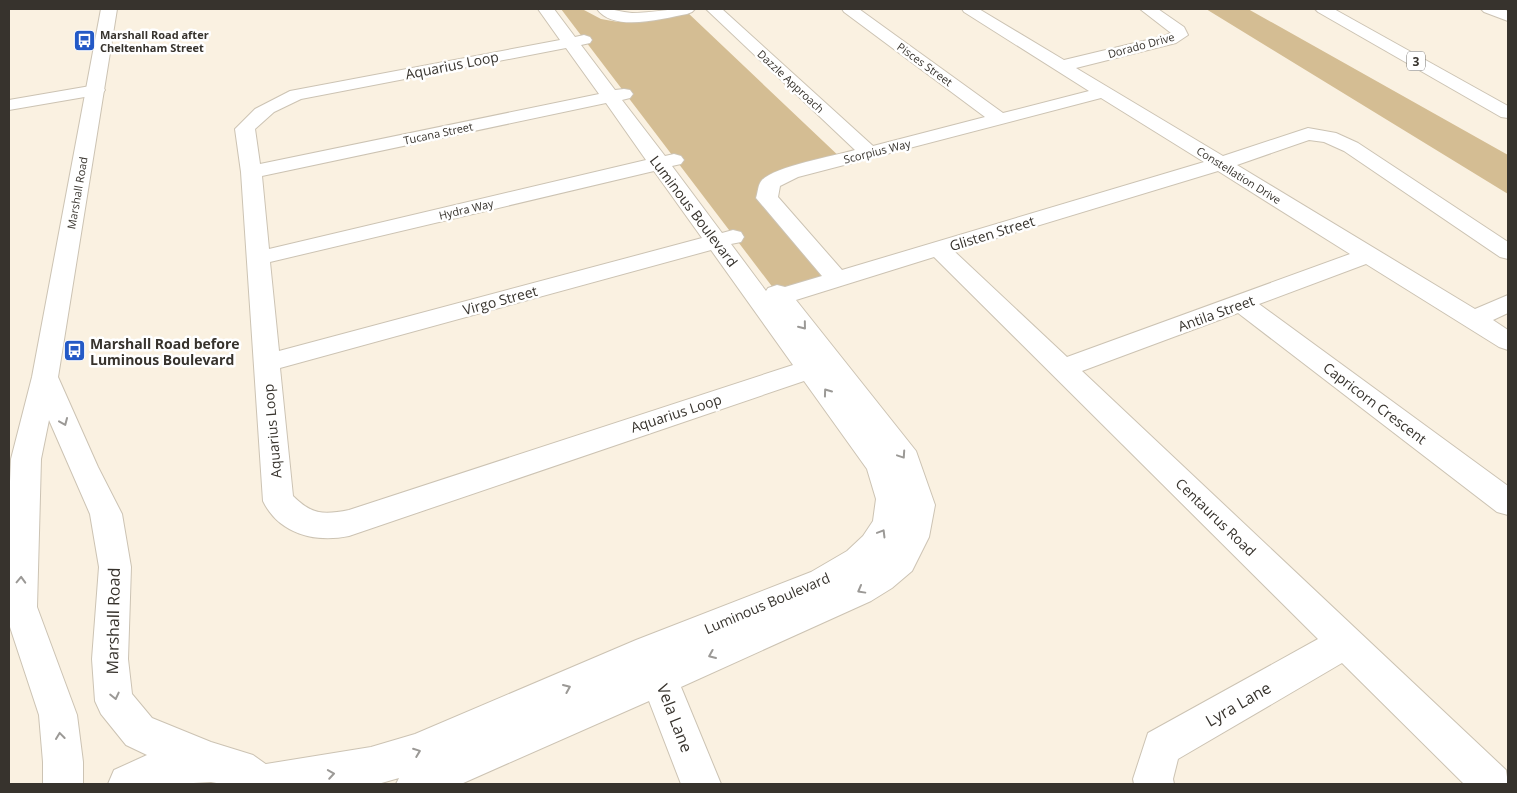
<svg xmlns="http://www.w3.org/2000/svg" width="1517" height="793" viewBox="0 0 1517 793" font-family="'Open Sans',sans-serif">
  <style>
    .green { fill: #d4bd93 }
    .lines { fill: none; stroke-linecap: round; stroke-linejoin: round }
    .minor-casing { stroke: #ccc3b3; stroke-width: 2 }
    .major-casing { stroke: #ccc3b3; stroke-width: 2 }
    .highway-casing { stroke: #ccc3b3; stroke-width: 2 }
    .minor { fill: #fff; fill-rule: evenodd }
    .major { fill: #fff; fill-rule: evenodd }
    .highway { fill: #fff; fill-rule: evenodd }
    .oneway { stroke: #9b9996 }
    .labels { text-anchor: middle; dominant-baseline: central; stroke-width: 5; stroke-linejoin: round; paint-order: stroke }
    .far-poi-label { font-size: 11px; font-weight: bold; fill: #37332d; stroke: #fff; text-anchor: start }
    .far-street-label { font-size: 11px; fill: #37332d; stroke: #fff }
    .shield { fill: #fff; stroke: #73706c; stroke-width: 1 }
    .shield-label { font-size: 12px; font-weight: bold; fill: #37332d }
    .street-label { font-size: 14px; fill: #37332d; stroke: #fff }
    .poi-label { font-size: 14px; font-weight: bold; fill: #37332d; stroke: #fff; text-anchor: start }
    .near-street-label { font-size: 16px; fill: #37332d; stroke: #fff }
  </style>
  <rect width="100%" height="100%" fill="#faf1e1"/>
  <path class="green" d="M561,9L584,10L601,19L618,22H631L687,12L843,160L791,173L767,198L837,279L780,297Z
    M1206,9H1248L1508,155V194Z"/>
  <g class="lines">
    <defs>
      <path id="minor" d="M538,9H554L575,37L584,35L590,37L592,40L590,43L581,45L615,90L624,89L630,90L633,94L630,98L622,100L665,156L674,154L681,156L684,160L681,164L672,166L722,233L733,230L741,232L744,237L741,242L731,244L766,291L768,288L777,285L785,287L822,276L756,198C758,192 758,184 762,180C776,166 834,156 855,150L706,9H722L873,146L985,117L844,12L842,9H859L1003,113L1089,91L964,12L962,9H979L1064,60L1164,36L1171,33L1140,9H1158L1184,27L1188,35L1176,43L1076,68L1223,156L1308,128L1336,133L1358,143L1508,242V259L1500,257L1344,151L1324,142L1309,140L1237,165L1475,309L1508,295V313L1493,320L1508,330V350L1499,347L1366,264L1259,304L1508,486V515L1497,512L1238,313L1082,371L1506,770L1508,784H1464L1342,663L1178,759L1173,779L1174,784H1134L1133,779L1148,733L1318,639L934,257L796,300L916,451L935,505L929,537L912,571L892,588L871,601L681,687L721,784H681L649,701L461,784H396L399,778L378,784H246L252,770L266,764L371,747L415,734L636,640L811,572L847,551L863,536L873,521L876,499L867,469L804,381L349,536C315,543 279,534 263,501L241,172L235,129L255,109L290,91L560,40ZM566,48L599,94L260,164L255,129L274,112L301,99ZM1101,98L1204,162L842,270L778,197L780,186L798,177ZM606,103L646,160L269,249L262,176ZM654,171L702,238L279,351L270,262ZM1218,171L1350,254L1067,357L954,251ZM711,250L793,365L349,510C324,515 312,515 293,496L280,368Z
        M597,9C610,8 620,12 632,13C653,13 674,8 695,9L692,12L687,14C664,18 614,33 597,9Z
        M1481,9H1503L1508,11V21L1484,12Z
        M96,85L102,86L105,90L102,94L9,110V100Z"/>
      <path id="major" d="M101,9H117L58,377L98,467L122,514L131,567L128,659L132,694L152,718L211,742L253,755L274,770L280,784H222L211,782L176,784H108L114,770L147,755L126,745L101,714L95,701L92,659L99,567L90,514L49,420L41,459L37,607L77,715L83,762V784H43V762L39,715L9,624V504L11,459L32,377Z"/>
      <path id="highway" d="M1315,9H1334L1508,106V118L1501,117L1318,12Z"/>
    </defs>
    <use href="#minor" class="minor-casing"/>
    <use href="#major" class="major-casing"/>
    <use href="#highway" class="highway-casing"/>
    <use href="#minor" class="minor"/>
    <use href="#major" class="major"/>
    <use href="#highway" class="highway"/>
  </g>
  <defs><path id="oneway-chevron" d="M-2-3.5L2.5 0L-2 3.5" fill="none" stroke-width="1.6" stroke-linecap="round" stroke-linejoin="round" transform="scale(1.25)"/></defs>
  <g class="oneway">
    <use href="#oneway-chevron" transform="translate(803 326) rotate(51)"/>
    <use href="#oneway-chevron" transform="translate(827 392) rotate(-126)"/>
    <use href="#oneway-chevron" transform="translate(64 422) rotate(67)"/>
    <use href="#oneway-chevron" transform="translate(902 455) rotate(56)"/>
    <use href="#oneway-chevron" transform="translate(882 533) rotate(-59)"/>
    <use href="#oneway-chevron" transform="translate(21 580) rotate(-88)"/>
    <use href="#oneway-chevron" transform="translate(861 590) rotate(151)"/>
    <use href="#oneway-chevron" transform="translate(712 655) rotate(157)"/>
    <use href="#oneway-chevron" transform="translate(567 688) rotate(-23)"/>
    <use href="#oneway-chevron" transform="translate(115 696) rotate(77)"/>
    <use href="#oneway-chevron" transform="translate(60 736) rotate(-97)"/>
    <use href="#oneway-chevron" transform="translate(417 752) rotate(-21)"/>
    <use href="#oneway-chevron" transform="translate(331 774) rotate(-9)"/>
  </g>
  <defs>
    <symbol id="bus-square" viewBox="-11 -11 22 22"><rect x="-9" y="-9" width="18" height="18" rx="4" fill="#2359c6" stroke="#fff"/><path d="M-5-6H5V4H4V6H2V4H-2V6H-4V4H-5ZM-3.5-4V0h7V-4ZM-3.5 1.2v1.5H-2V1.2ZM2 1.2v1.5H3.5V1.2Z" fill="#fff"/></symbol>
  </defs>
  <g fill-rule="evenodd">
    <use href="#bus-square" x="72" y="28" width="25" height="25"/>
    <use href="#bus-square" x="62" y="338" width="25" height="25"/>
  </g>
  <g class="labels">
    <g class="far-poi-label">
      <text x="100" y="34">Marshall Road after<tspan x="100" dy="13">Cheltenham Street</tspan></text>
    </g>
    <g class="far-street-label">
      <text transform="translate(1141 45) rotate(-15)">Dorado Drive</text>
      <text transform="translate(925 64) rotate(36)">Pisces Street</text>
      <text transform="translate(791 81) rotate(43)">Dazzle Approach</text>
      <text transform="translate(438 133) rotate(-12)">Tucana Street</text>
      <text transform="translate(877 151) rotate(-14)">Scorpius Way</text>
      <text transform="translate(1239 175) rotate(32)">Constellation Drive</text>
      <text transform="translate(77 193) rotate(-80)">Marshall Road</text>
      <text transform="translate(466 209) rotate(-13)">Hydra Way</text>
    </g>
    <rect class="shield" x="1407" y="51.5" width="18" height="19" rx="4"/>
    <g class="shield-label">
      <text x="1416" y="61">3</text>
    </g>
    <g class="street-label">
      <text transform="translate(452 65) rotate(-11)">Aquarius Loop</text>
      <text transform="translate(694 211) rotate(53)">Luminous Boulevard</text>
      <text transform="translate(992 233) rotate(-17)">Glisten Street</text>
      <text transform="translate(500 300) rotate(-15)">Virgo Street</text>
      <text transform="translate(1216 313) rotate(-20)">Antila Street</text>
      <text transform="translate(1375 403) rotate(37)">Capricorn Crescent</text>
      <text transform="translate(676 413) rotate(-18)">Aquarius Loop</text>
      <text transform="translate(272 431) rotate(-95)">Aquarius Loop</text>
      <text transform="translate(1216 517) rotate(44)">Centaurus Road</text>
      <text transform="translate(767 603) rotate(-23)">Luminous Boulevard</text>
    </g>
    <g class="poi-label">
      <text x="90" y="343">Marshall Road before<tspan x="90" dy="16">Luminous Boulevard</tspan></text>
    </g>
    <g class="near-street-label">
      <text transform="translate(113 621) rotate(-89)">Marshall Road</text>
      <text transform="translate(1238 704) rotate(-30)">Lyra Lane</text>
      <text transform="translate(675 718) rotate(69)">Vela Lane</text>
    </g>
  </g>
  <rect width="1517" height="793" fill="none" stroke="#37332d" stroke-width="20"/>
</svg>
